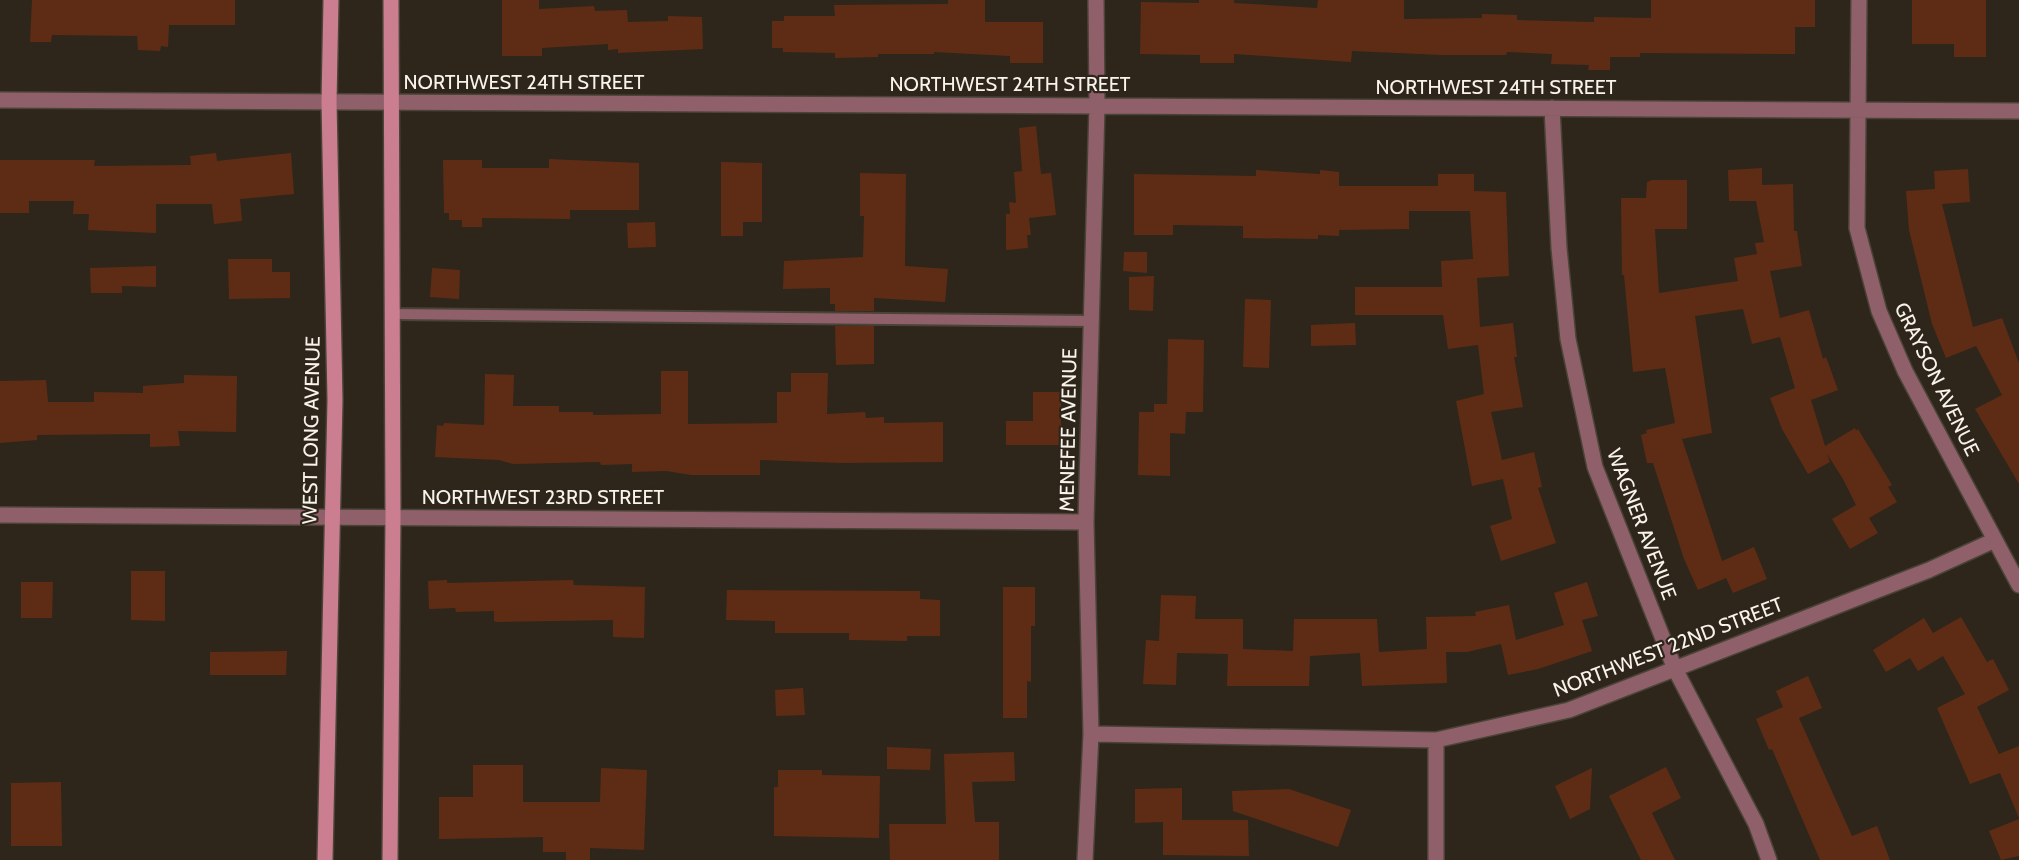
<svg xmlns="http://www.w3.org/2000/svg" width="2019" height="860" viewBox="0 0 2019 860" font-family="Cabin,sans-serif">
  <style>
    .building { fill: #5e2c15 }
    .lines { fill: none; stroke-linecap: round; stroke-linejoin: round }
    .service-casing { stroke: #4a4338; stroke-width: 14 }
    .minor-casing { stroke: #4a4338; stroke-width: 18 }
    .secondary-casing { stroke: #4a4338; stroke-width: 18 }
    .service { stroke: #8f606a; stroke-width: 10 }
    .minor { stroke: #8f606a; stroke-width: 15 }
    .secondary { stroke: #ca7e90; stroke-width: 15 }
    .labels { text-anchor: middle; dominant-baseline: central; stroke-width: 4.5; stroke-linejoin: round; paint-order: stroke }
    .street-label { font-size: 20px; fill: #f8f3eb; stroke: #2e261b }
  </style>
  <rect width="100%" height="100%" fill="#2e261b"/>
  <path class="building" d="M32,0H235V25H169L168,47L161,46L160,51L138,50L137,36L52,35L51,42H30Z
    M502,0H539V9L594,6L595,11L627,10L628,22L668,21V16L702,17L703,49L618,53V49L608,50V44L542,48V56H502Z
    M948,0H985V22H1043V63H1010V56L934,52V54H878V57L835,58V53L783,52V48H772V21H784V16H835L834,5L948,4Z
    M1199,0H1234V3L1317,8L1318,0H1404V19L1482,18V14L1517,15V20L1594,22V17L1651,18V0H1815V27H1795V54L1640,53V57H1610V70H1588L1589,65L1551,64L1552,54L1507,52L1506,55H1442L1352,51L1351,62L1234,54V63H1200V55L1140,54L1141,2L1199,3Z
    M1912,0H1986V57H1954V44H1912Z
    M1036,126L1041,174L1051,173L1056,215L1029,218L1031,235H1027L1028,248L1006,250V214H1010L1009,202L1016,203L1014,172L1022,171L1019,128Z
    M216,153L217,161L291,153L294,194L240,199L242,221L214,224L212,204H156V233L88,230L89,214H73L74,201H29V213H0V160H95L94,166L191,165L190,156Z
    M549,159L639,163V210H570V219L482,218V227H462V220H449V213H444L443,160H482V168H549Z
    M721,162L762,163V222H743V236H721Z
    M1762,168V185L1793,184L1794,231H1797L1802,266L1770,271L1780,318L1809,310L1823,359L1826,357L1838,390L1811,400L1825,446L1855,428L1856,431L1858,429L1892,485L1888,487L1897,502L1869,518L1878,533L1850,549L1832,519L1856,505L1843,479L1827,454L1830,462L1808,474L1782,429L1770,398L1795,388L1780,337L1752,344L1743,309L1695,316L1712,433L1682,439L1722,561L1754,547L1767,579L1733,593L1726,578L1698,590L1684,559L1653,463H1647L1641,435L1647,433L1646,430L1675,423L1665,368L1633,372L1624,275H1622L1621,198H1646L1647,182L1652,180H1687V229H1655L1659,293L1738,281L1734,258L1757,254L1755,243L1764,242L1756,201H1729L1728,170Z
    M1968,169L1970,202L1942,204L1973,327L2002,318L2019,363V484L1975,409L2002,395L1976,346L1946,358L1932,324L1909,230L1906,191L1935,189L1934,171Z
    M1256,170L1320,174V170L1339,172V186H1438V174H1474V191L1506,192L1509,276L1477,278L1480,327L1513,323L1517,357H1514L1523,407L1491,412L1502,460L1534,452L1542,487L1538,488L1556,543L1501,561L1490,526L1512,519L1503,479L1472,486L1456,401L1484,394L1478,345L1448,349L1443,315H1355V287H1442L1441,261L1473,259L1470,211H1409V229L1339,230V236L1318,235V239L1243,238V226L1173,225V235H1134V174L1256,176Z
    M860,173L906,174L905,266L948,269L945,302L874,298V311H835V304H830V288L783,289L784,261L863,257L864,216H860Z
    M655,222L656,247L628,248L627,223Z
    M1124,252H1147V273L1123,271Z
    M228,259H272V272H290V298L229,299Z
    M156,266V287L122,286V293H91L90,268Z
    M432,268L460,270L459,299L430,297Z
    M1154,276L1153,311L1129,310V277Z
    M1245,299L1271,300L1269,368L1243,367Z
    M1355,323L1356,345L1311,346V325Z
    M835,326H874V364L836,365Z
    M1168,339L1204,340L1203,412H1186L1185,434L1170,433V476L1138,475L1139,412H1154V404H1167Z
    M661,371H688V424L777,423V392H791V373H828L827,414L865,412L866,418L884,417V423L943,422V462L841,463L760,460V475H691L666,471L632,472V464L601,465L600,462L513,464L499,460L435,457L437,425L443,426L444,423L484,425L485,374L514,375L513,406H559V412H593V415L661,414Z
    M184,375L237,376L236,432L178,431L180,446L150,447V434L37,435V440L0,443V381L46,380L48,402H94V392L143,393V386L184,383Z
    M1033,392H1061V445H1006V421H1033Z
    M131,571H165V621L131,620Z
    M447,580V583L573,580L574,585L645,587L644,638L613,637V620L497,622L494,621V611L456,612L455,608L429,609L428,581Z
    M21,582H53L52,618H21Z
    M1587,582L1598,616L1582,620L1592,651L1538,669L1508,675L1501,644L1467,652H1446L1447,683L1362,686L1360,653L1310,656L1309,686H1227L1228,654L1177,653L1176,685L1143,684L1146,640L1159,641L1161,595L1196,596L1195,619H1243V649L1293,651L1294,619H1377L1379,652L1427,649L1426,617L1476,616L1475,612L1509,605L1516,640L1564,625L1554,593Z
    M1003,587H1035V626H1031V682L1027,681V718H1003Z
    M727,590L920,591V599L940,600V636H907V641L849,640V633H775V621L726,620Z
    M1961,617L1987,662L1993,659L2009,690L1977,707L1999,754L2019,746V818L2000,773L1970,784L1937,708L1965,694L1943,656L1918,671L1910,658L1886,672L1873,650L1924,618L1933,633Z
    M287,651L286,675H210V652Z
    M1808,676L1822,708L1799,718L1852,836L1877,826L1890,860H1820L1772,749L1769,750L1756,719L1783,707L1776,691Z
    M803,688L805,715L776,716L775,690Z
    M887,747L931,749L930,770L887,769Z
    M1014,752L1015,781L972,782L975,822H999V860H890L889,824H946L944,754Z
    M473,765H523V802H600L601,768L647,770L644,850L590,848V860H566V852H543V837L439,839V797H473Z
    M1666,767L1681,798L1652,813L1675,860H1641L1609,796Z
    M1592,768L1590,809L1570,819L1555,786Z
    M778,770H822V775L880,776L879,838L774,836V787H778Z
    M61,782L62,846H11V783Z
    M1182,788V820H1248L1249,856L1163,855V822L1135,823V789Z
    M1289,789L1351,810L1338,847L1233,811L1232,791Z
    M2019,819V856L2001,860L1989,831Z"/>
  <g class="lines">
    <defs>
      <path id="service" d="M392,314L1091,321"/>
      <path id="minor" d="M1859,0L1857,228L1879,311L1905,371L2019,585
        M0,100L2019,111
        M1552,108L1559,248L1568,339L1595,467L1675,669L1756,824L1769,860
        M0,515L1086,522
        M1091,734L1436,740L1569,710L1929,570L1995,540
        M1085,860L1091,734L1086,522L1097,106L1096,0
        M1436,860V740"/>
      <path id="secondary" d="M325,860L335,400L329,102L331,0
        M390,860L393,517L391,0"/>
    </defs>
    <use href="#service" class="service-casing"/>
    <use href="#minor" class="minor-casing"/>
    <use href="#secondary" class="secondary-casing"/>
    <use href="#service" class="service"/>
    <use href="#minor" class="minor"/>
    <use href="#secondary" class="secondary"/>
  </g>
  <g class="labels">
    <g class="street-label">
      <text x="524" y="82">NORTHWEST 24TH STREET</text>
      <text x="1010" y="84">NORTHWEST 24TH STREET</text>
      <text x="1496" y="87">NORTHWEST 24TH STREET</text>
      <text transform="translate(1937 379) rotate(64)">GRAYSON AVENUE</text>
      <text transform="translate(311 430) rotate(-89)">WEST LONG AVENUE</text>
      <text transform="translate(1068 430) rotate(-89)">MENEFEE AVENUE</text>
      <text x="543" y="497">NORTHWEST 23RD STREET</text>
      <text transform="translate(1642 524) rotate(69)">WAGNER AVENUE</text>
      <text transform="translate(1668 647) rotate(-21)">NORTHWEST 22ND STREET</text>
    </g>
  </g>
</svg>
